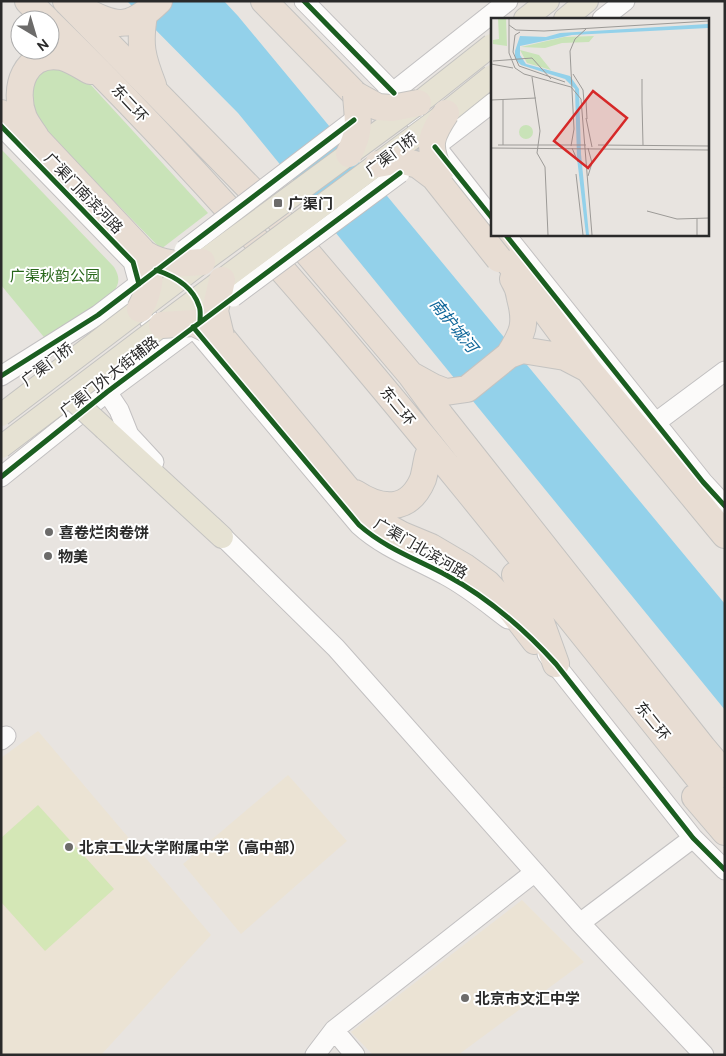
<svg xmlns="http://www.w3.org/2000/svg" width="726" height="1056" viewBox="0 0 726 1056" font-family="Ubuntu,'Noto Sans SC',sans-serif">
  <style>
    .education { fill: #ebe3d4 }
    .green { fill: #c9e3b8 }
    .pitch { fill: #d4e7b6 }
    .water { fill: #93d1ea }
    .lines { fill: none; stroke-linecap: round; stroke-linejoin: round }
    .minor-casing { stroke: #c2c0c1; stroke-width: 21 }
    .major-casing { stroke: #c4c3c1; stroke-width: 24 }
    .highway-casing { stroke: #c4c3c1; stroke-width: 28 }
    .minor { stroke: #fcfbfa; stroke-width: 19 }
    .major { stroke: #e6e2d3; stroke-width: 22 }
    .highway { stroke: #e8ddd3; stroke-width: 26 }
    .minor-bridge-casing { stroke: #c2c0c1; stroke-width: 21; stroke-linecap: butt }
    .major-bridge-casing { stroke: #c4c3c1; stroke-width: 24; stroke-linecap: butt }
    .highway-bridge-casing { stroke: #c4c3c1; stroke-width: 28; stroke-linecap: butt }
    .minor-bridge { stroke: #fcfbfa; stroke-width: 19 }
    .major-bridge { stroke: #e6e2d3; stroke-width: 22 }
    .highway-bridge { stroke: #e8ddd3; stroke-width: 26 }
    .cycleway-casing { stroke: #fff; stroke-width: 8 }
    .cycleway { stroke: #1b5e20; stroke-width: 5 }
    .poi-dot { fill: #6c6b6a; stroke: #fff; stroke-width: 2 }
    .labels { text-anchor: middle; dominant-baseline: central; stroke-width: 4; stroke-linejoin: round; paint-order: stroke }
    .street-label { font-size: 15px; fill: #2a2a2a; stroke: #fff }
    .poi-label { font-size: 15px; font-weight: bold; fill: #2a2a2a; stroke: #fff; text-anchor: start }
    .park-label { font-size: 15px; fill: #28661a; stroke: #fff }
    .water-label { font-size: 16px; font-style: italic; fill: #0e6699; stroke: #fff }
    .inset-road { fill: none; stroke: #9c9a97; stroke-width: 1 }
    .view { fill: #d62828; fill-opacity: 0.15; stroke: #d62828; stroke-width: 2.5 }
    .inset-edge { fill: none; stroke: #2a2a2a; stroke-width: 2.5 }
  </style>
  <rect width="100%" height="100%" fill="#e8e4e0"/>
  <path class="education" d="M38,731L211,935L101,1055H1V758Z
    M288,775L347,841L241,934L183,864Z
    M522,900L584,962L458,1055H373L351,1032Z"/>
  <path class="green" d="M47,65L79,72L208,213L161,249L31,116L33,73Z
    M1,149L114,267C120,277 120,283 113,293L48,342L1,285Z"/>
  <path class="pitch" d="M38,805L114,889L45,951L1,902V838Z"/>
  <path class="water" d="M127,1H224L238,16L725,604V710L238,113Z"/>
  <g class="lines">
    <defs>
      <path id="minor" d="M304,1L394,93L492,218
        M602,19L625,1
        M383,100L508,1
        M1,126L133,262L139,284V299L144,313L154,326L165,331L193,327L359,525C384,548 416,559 445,575C468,587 488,604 508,619
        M427,153L492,103
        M505,234L703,482L725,506
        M1,376L98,315L145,279
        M107,392L119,410L129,435L154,462
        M655,423L725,371
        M1,477L107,392L192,329
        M212,526L336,648L580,923
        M547,654L693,838L725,870
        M1,740L6,736
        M693,838L580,923L704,1055
        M334,1030L355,1055
        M315,1055L334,1030L535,872"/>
      <path id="major" d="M525,19L548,1
        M565,19L587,1
        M105,429L222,537"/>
      <path id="highway" d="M28,1L47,20
        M66,1L272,211L410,374L441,416L703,748L725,774
        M264,1L356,95
        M80,8C116,27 128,31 159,1
        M144,15C139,45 142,57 153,85
        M50,23C292,259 497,529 709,791L725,808
        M1,113L36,138L145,254
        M36,137C32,131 27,124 24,118C12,88 25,50 62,57C71,59 81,66 90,71
        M490,237L588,369L725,535
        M221,336L344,485L375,520L402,535L431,547L465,567L487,583L505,602L535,641
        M509,355C523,333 527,324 520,298C519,291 517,285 513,279
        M413,376L433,387L446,392L467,389L509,355L522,350L565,357L586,368
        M355,493C381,510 409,513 423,479C425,472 426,464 428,456
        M515,575L532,597L556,664
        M695,797L725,832"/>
    </defs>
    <use href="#minor" class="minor-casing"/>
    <use href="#major" class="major-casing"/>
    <use href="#highway" class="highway-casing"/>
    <use href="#minor" class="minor"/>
    <use href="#major" class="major"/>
    <use href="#highway" class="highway"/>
    <defs>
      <path id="minor-bridge" d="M184,250L354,120
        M233,297L400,173"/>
      <path id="major-bridge" d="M69,396L105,429
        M1,415L202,262L425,98L492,45
        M1,447L162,325L446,113L492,76"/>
      <path id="highway-bridge" d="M356,95L378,107L392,108L418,103
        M349,154C361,130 358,121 356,95
        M378,164L400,160L418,165L434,177L499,259
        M440,173C427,145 430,137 446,113
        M145,254C165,266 179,264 202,262
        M140,309C151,288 152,276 145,254
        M162,325L194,323L221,336
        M221,336L215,311L222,280"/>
    </defs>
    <use href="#minor-bridge" class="minor-bridge-casing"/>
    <use href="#major-bridge" class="major-bridge-casing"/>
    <use href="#highway-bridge" class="highway-bridge-casing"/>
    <use href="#minor-bridge" class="minor-bridge"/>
    <use href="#major-bridge" class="major-bridge"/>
    <use href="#highway-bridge" class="highway-bridge"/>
    <defs>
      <path id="cycleway" d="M304,1L394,93
        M1,126L133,262L139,284
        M435,147L492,218
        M505,234L703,482L725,506
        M156,270C174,276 193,287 199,306C201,310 200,317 200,322
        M193,327L359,525C385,548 416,559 446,575C487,597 525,630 556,664L693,838L725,870
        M1,376L98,315L354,120
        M1,477L107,392L400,173"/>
    </defs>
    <use href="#cycleway" class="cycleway-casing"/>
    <use href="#cycleway" class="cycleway"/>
  </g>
  <g class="poi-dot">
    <rect x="273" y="198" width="10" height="10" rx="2.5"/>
    <circle cx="49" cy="532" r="5"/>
    <circle cx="48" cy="556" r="5"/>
    <circle cx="69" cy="847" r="5"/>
    <circle cx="465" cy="998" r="5"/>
  </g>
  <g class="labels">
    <g class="street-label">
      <text transform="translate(130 103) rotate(47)">东二环</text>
      <text transform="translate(391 154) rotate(-37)">广渠门桥</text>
      <text transform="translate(84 193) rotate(46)">广渠门南滨河路</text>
      <text transform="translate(47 364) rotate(-37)">广渠门桥</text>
      <text transform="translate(109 376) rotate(-38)">广渠门外大街辅路</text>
      <text transform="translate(398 406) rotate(51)">东二环</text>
      <text transform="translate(421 548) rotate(30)">广渠门北滨河路</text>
      <text transform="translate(653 721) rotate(51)">东二环</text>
    </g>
    <g class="poi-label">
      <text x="288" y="203">广渠门</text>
      <text x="59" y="532">喜卷烂肉卷饼</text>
      <text x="58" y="556">物美</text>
      <text x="79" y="847">北京工业大学附属中学（高中部）</text>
      <text x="475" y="998">北京市文汇中学</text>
    </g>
    <g class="park-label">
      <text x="55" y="275">广渠秋韵公园</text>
    </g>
    <g class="water-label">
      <text transform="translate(454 325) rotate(51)">南护城河</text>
    </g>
  </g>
  <g transform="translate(491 18)">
    <rect width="218" height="218" fill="#e8e4e0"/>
    <path d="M7,0H15L16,28L2,26V22L8,21ZM103,18L98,24L71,25L54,30L30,29L73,19ZM29,32L48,37L60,52L36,45ZM28 114a7 7 0 1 1 14 0a7 7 0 1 1-14 0Z" fill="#c9e3b8"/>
    <path d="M217,6V10L81,17L29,28V37L35,46L79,58L88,71L90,136L98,217H95L86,140L84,71L74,61L30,47L24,41V33L29,18L55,19L69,15Z" fill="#93d1ea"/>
    <path class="inset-road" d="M18,0V35L24,50L33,56L80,69L90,81L101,217M18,7L25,12L53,13L218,3M29,14L24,17L22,34L28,48L74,64M2,43L41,40L60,61M0,46L22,50M82,56L92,72L93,84M41,59L49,113L46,135L54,149L57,217M151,61V85M0,82L45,80M95,83L96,101M151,85L152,127M95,100L101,129M7,127H95M12,127V81M107,127L218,128M80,128L83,111L79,33L84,21L95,11M0,130L218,132M81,130L87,144M97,130L101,145L97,158M85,156L92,217M156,193L186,201L218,200M206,217V200"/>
    <path class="view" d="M102,73L136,100L97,150L63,123Z"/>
    <rect width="218" height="218" class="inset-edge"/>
  </g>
  <rect width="726" height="1056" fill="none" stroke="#2a2a2a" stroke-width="5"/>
  <g transform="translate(35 35) rotate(142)"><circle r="24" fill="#ffffff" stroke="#aaaaaa"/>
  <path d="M0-4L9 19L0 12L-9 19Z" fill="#6c6b6a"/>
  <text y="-8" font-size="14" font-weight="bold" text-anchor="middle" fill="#2a2a2a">N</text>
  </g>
</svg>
